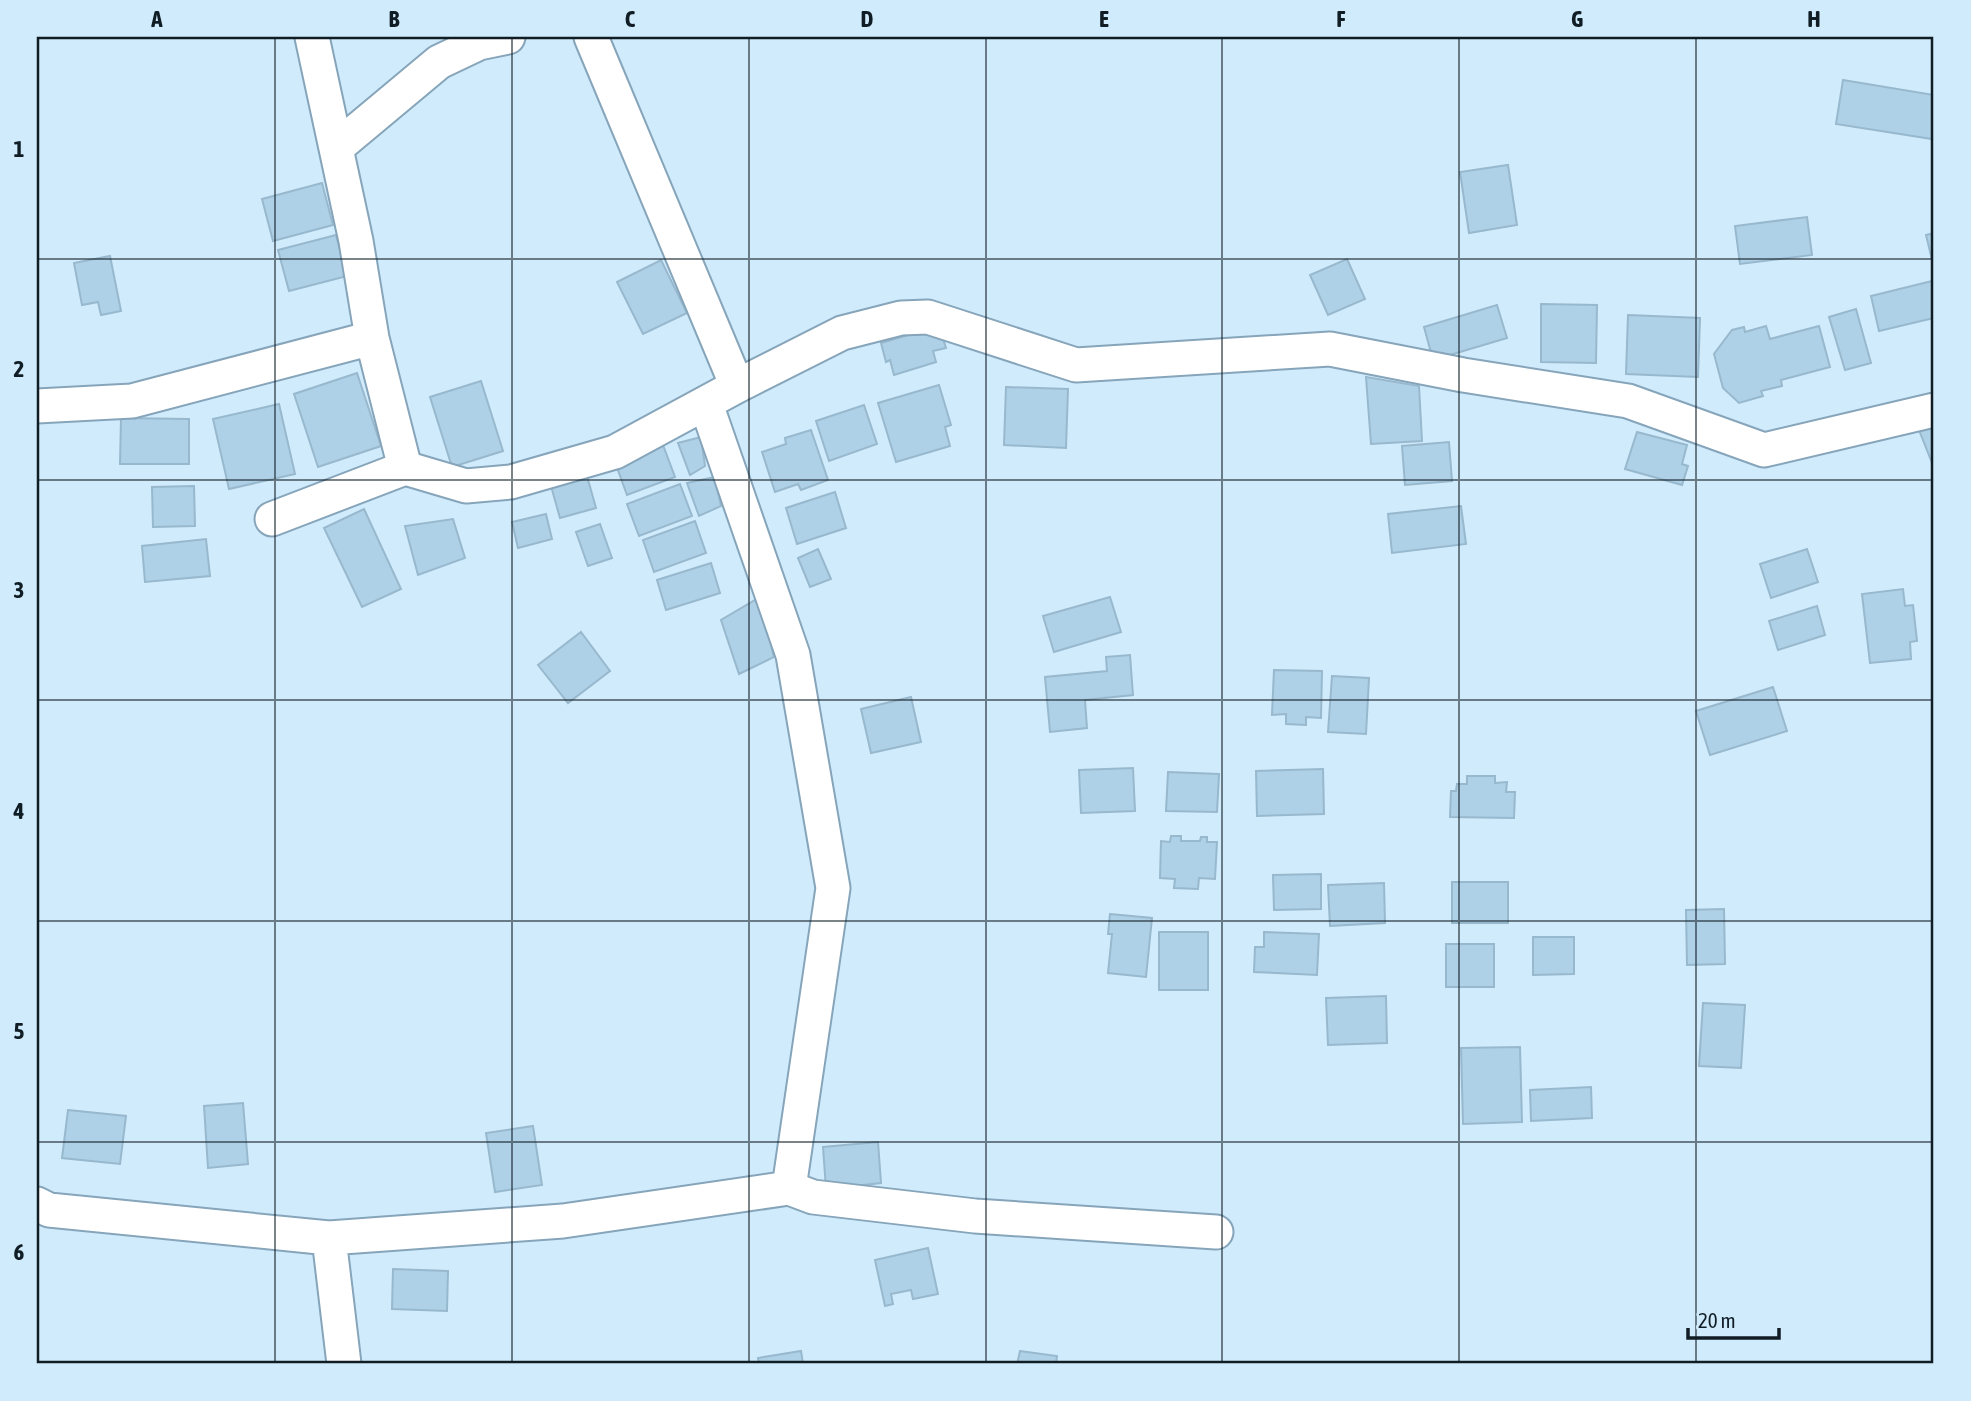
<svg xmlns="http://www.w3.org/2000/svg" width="1971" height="1401" viewBox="0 0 1971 1401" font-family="'Asap Condensed',sans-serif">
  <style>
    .building { fill: #afd1e7; stroke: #98b8cd; stroke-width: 2 }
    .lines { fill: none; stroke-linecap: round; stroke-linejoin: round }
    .minor-casing { stroke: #86a5ba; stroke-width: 37 }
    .minor { stroke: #fff; stroke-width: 33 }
    .grid { fill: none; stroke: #111d25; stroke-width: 2; stroke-opacity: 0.55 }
    .neatline { fill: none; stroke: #111d25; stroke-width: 2.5 }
    .grid-label { font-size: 23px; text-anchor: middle; font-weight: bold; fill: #111d25 }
  </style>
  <rect width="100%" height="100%" fill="#d0ebfc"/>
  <path class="building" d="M1843,80L1934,95L1932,139L1836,124Z
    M1508,165L1517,225L1469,233L1460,172Z
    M322,183L333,225L273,241L262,199Z
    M1807,217L1812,255L1740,264L1735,226Z
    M1934,233V268L1926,235Z
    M336,235L347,276L289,291L278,250Z
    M110,256L121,311L101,315L98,302L82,305L74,263Z
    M1347,259L1365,299L1328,315L1310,275Z
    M661,260L687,313L643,334L617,282Z
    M1932,281L1934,318L1879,331L1871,296Z
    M1541,304L1597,305L1596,363L1541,362Z
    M1497,305L1507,338L1433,360L1424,327Z
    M1856,309L1871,363L1845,370L1829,317Z
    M1628,315L1700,318L1698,377L1626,374Z
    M939,326L946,348L933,351L936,362L894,375L890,360L886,362L881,343Z
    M1766,326L1770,339L1819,326L1830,367L1781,380L1782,386L1761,391L1763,396L1739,403L1723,388L1714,354L1732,330L1744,327L1745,332Z
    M357,373L381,446L318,467L294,394Z
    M1366,377L1419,386L1422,441L1371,444Z
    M481,381L503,451L452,467L430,397Z
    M939,385L951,425L945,427L950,446L896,462L878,403Z
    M1006,387L1068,389L1066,448L1004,445Z
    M279,404L295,474L229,489L213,419Z
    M864,405L877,444L829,461L816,421Z
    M121,418L189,419V464H120Z
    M1934,424V468L1919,430Z
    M811,430L828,480L801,490L798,484L775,492L762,452L786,444L785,438Z
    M1637,432L1687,445L1682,464L1688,466L1682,485L1625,469Z
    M701,437L705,466L690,475L678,443Z
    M1449,442L1452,481L1405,485L1402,446Z
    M663,445L675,477L627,495L615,462Z
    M585,469L596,508L560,518L549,479Z
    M715,477L721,506L699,516L687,483Z
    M680,484L692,516L639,536L627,504Z
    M194,486L195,526L153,527L152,487Z
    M835,492L846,528L797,544L786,508Z
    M1461,506L1466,544L1392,553L1388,514Z
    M364,509L401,589L362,607L324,528Z
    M546,514L552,539L518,548L512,522Z
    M453,519L465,558L418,575L405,526Z
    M695,521L706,553L654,572L643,540Z
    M600,524L612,558L588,566L576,532Z
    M206,539L210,576L145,582L142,546Z
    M818,549L831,579L810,587L798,558Z
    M1807,549L1818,582L1771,598L1760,564Z
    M711,563L720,593L666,610L657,580Z
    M1903,589L1905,606L1913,605L1917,641L1910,642L1911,659L1870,663L1862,594Z
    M760,597L774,657L739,674L721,620Z
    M1110,597L1121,632L1054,652L1043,616Z
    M1817,606L1825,635L1778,650L1769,621Z
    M581,632L610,671L568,703L538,665Z
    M1130,655L1133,695L1085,700L1087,728L1050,732L1045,677L1107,671L1106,657Z
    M1274,670L1322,671L1321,718L1306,717V725L1286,724V714L1272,715Z
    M1332,676L1369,678L1366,734L1328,732Z
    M1773,687L1787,731L1710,755L1696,711Z
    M911,697L921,742L871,753L861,709Z
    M1133,768L1135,811L1081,813L1079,770Z
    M1323,769L1324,814L1257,816L1256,771Z
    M1168,772L1219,774L1217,812L1166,811Z
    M1467,776H1495V783L1507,782L1506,792H1515L1514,818L1450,817L1451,791H1456L1457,784H1467Z
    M1171,836H1181V841H1200L1201,837H1207V842H1217L1215,879L1199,878L1198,889L1174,888L1175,879L1160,878L1161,841L1170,842Z
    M1321,874V909L1274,910L1273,875Z
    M1452,882H1508V923H1452Z
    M1384,883L1385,923L1330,926L1328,885Z
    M1724,909L1725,964L1687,965L1686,910Z
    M1110,914L1152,918L1146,977L1108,973L1112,934H1108Z
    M1159,932H1208V990H1159Z
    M1264,932L1319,934L1317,975L1254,972L1255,947H1264Z
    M1533,937H1574V974L1533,975Z
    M1446,944H1494V987H1446Z
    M1386,996L1387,1043L1328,1045L1326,998Z
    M1703,1003L1745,1005L1741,1068L1699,1066Z
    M1520,1047L1522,1122L1463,1124L1461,1048Z
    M1591,1087L1592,1118L1531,1121L1530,1090Z
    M243,1103L248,1164L208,1168L204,1106Z
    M68,1110L126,1116L120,1164L62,1158Z
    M533,1126L542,1185L495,1192L486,1133Z
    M878,1142L881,1183L826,1189L823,1147Z
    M928,1248L938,1294L913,1299L911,1290L891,1294L893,1304L885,1306L875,1260Z
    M393,1269L448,1271L447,1311L392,1309Z
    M801,1351L803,1364H759L758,1358Z
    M1020,1351L1057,1356L1056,1364H1017Z"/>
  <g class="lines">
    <defs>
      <path id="minor" d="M312,37L356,241L372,338L405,468
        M591,37L737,386
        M336,148L439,62L479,43L508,37
        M706,404L793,655L833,888L789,1188
        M37,406L132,401L372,338
        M272,519L405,468L466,486L511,482L615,452L737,386L842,333L901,318L928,317L1076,365L1330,349L1463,375L1628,401L1764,450L1934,410
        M37,1204L49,1210L329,1238
        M344,1364L329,1238L563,1221L789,1188L813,1197L975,1216L1216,1232"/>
    </defs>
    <use href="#minor" class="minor-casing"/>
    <use href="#minor" class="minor"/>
  </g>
  <path class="grid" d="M275,37V1364M512,37V1364M749,37V1364M986,37V1364M1222,37V1364M1459,37V1364M1696,37V1364M37,259H1934M37,480H1934M37,700H1934M37,921H1934M37,1142H1934"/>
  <rect width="1971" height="1401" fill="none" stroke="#d0ebfc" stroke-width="77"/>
  <path d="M1688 1328v10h91v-10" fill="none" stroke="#111d25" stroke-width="3.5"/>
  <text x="1698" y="1328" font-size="21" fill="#111d25" stroke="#d0ebfc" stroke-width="5" paint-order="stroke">20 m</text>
  <rect x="38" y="38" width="1894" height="1324" class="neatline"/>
  <g class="grid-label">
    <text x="157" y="27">A</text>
    <text x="394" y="27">B</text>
    <text x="630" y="27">C</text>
    <text x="867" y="27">D</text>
    <text x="1104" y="27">E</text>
    <text x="1341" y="27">F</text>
    <text x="1577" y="27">G</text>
    <text x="1814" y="27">H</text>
    <text x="19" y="157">1</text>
    <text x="19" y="377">2</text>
    <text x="19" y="598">3</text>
    <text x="19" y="819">4</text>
    <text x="19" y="1039">5</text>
    <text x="19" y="1260">6</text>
  </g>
</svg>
